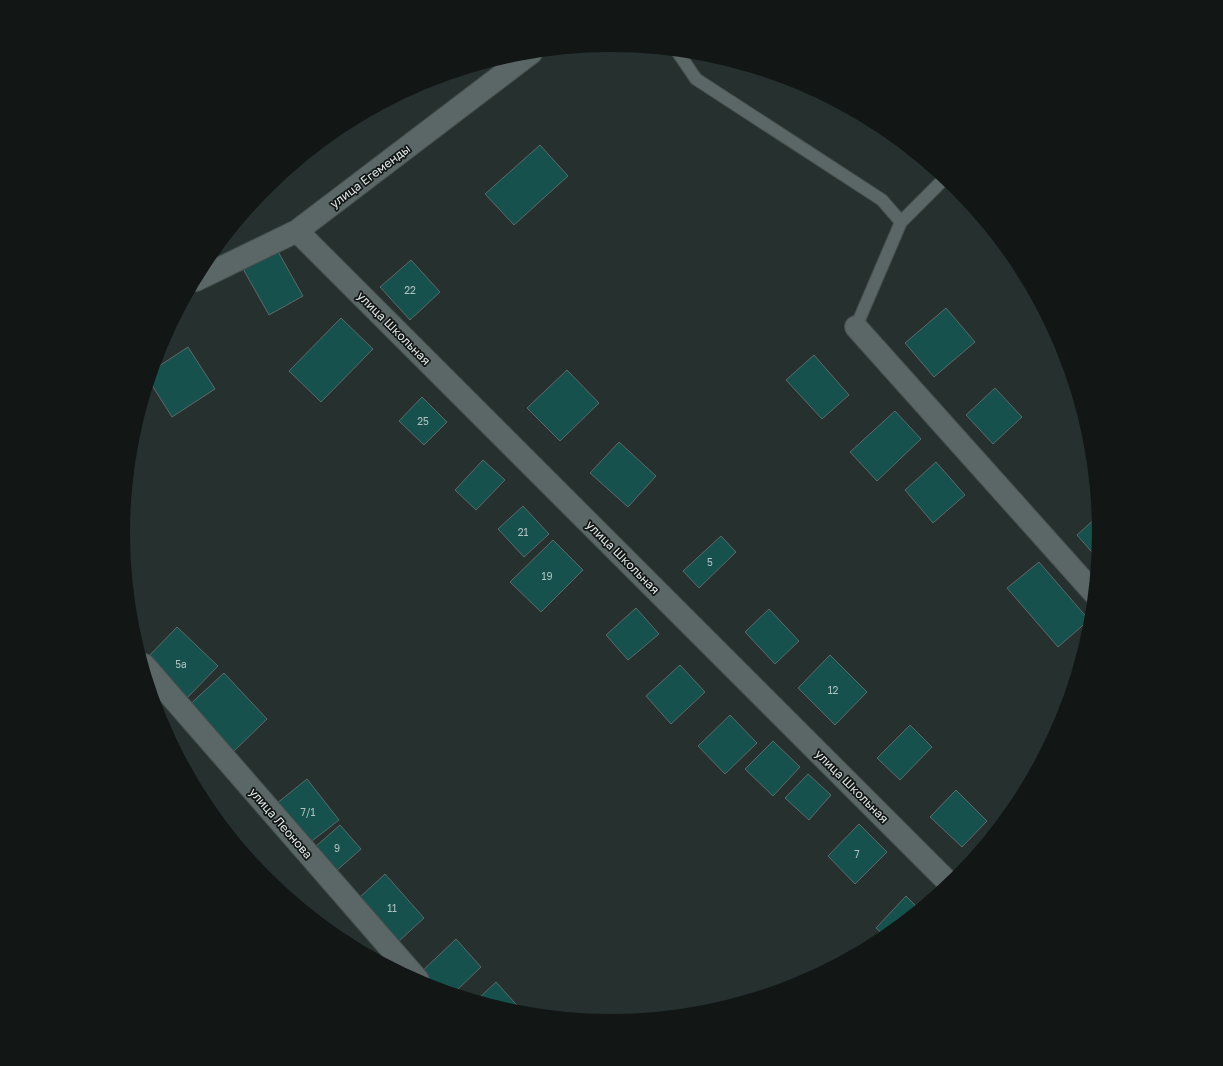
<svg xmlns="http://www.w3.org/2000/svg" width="1223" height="1066" viewBox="0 0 1223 1066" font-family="'Golos Text',sans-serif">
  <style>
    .building { fill: #17514e; stroke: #5d6a69 }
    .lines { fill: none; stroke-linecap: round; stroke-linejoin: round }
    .service-casing { stroke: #444e4d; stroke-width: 14 }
    .minor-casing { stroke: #444e4d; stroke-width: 24 }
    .service { stroke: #5a6766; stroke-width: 12 }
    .minor { stroke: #5a6766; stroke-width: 22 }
    .labels { text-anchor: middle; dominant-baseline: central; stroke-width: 3.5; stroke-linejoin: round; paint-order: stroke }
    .number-label { font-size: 10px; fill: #aec3c2 }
    .street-label { font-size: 12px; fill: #e1e9e8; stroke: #121716 }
  </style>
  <rect width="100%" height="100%" fill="#25302f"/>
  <path class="building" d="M540,145L568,176L514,225L485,194Z
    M276,248L303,296L269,315L242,267Z
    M411,260L440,292L410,320L380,287Z
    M946,308L975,342L934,377L905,343Z
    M341,318L373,349L321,402L289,371Z
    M188,347L215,389L172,417L150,382L153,370Z
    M814,355L849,395L822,419L786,380Z
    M567,370L599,403L560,441L527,408Z
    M995,388L1022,417L993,444L966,415Z
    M422,397L447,422L424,445L399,421Z
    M895,411L921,439L877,481L850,452Z
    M619,442L656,476L628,507L590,473Z
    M483,460L505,480L476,510L455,490Z
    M936,462L965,495L933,523L905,490Z
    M523,506L549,534L524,557L498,529Z
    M1098,516L1099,533L1097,558L1077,535Z
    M721,536L736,552L699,588L683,571Z
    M553,540L583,570L541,612L510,582Z
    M1039,562L1089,620L1058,647L1007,588Z
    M636,608L659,634L628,660L606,635Z
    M769,609L799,641L775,664L745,632Z
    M177,627L218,666L185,700L144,661Z
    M830,655L867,692L835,725L798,688Z
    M680,665L705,692L671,724L646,696Z
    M224,673L267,719L230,755L186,708Z
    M730,715L757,743L725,774L698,746Z
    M910,725L932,747L900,780L877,758Z
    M773,741L800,767L773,796L745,769Z
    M808,774L831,795L809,820L785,798Z
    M307,779L339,820L308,844L276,804Z
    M956,790L987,821L962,847L930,817Z
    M859,824L887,852L855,884L828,856Z
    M340,825L361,849L335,872L314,848Z
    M385,874L424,918L398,942L359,898Z
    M906,896L919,909L885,936L876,928Z
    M456,939L481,967L454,993L426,984L418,975Z
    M496,982L523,1012L477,1000Z"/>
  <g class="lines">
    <defs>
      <path id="service" d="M677,51L696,79L882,200L901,222L945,178
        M856,327L901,222"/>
      <path id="minor" d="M297,231L950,884
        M196,280L297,231L531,53
        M856,327L1094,593
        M144,665L418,980"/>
    </defs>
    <use href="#service" class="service-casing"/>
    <use href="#minor" class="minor-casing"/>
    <use href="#service" class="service"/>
    <use href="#minor" class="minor"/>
  </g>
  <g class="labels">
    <g class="number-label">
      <text x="410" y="290">22</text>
      <text x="423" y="421">25</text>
      <text x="523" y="532">21</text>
      <text x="710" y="562">5</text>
      <text x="547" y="576">19</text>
      <text x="181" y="664">5а</text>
      <text x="833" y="690">12</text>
      <text x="308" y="812">7/1</text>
      <text x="337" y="848">9</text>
      <text x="857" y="854">7</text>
      <text x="392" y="908">11</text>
    </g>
    <g class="street-label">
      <text transform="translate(370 176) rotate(-37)">улица Егеменды</text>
      <text transform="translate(394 328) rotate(45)">улица Школьная</text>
      <text transform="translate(623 557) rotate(45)">улица Школьная</text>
      <text transform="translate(852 786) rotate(45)">улица Школьная</text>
      <text transform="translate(281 823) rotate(49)">улица Леонова</text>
    </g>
  </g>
  <path d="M0 0H1223V1066H0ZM130 533a481 481 0 1 1 962 0a481 481 0 1 1-962 0Z" fill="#121716" fill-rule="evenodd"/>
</svg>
